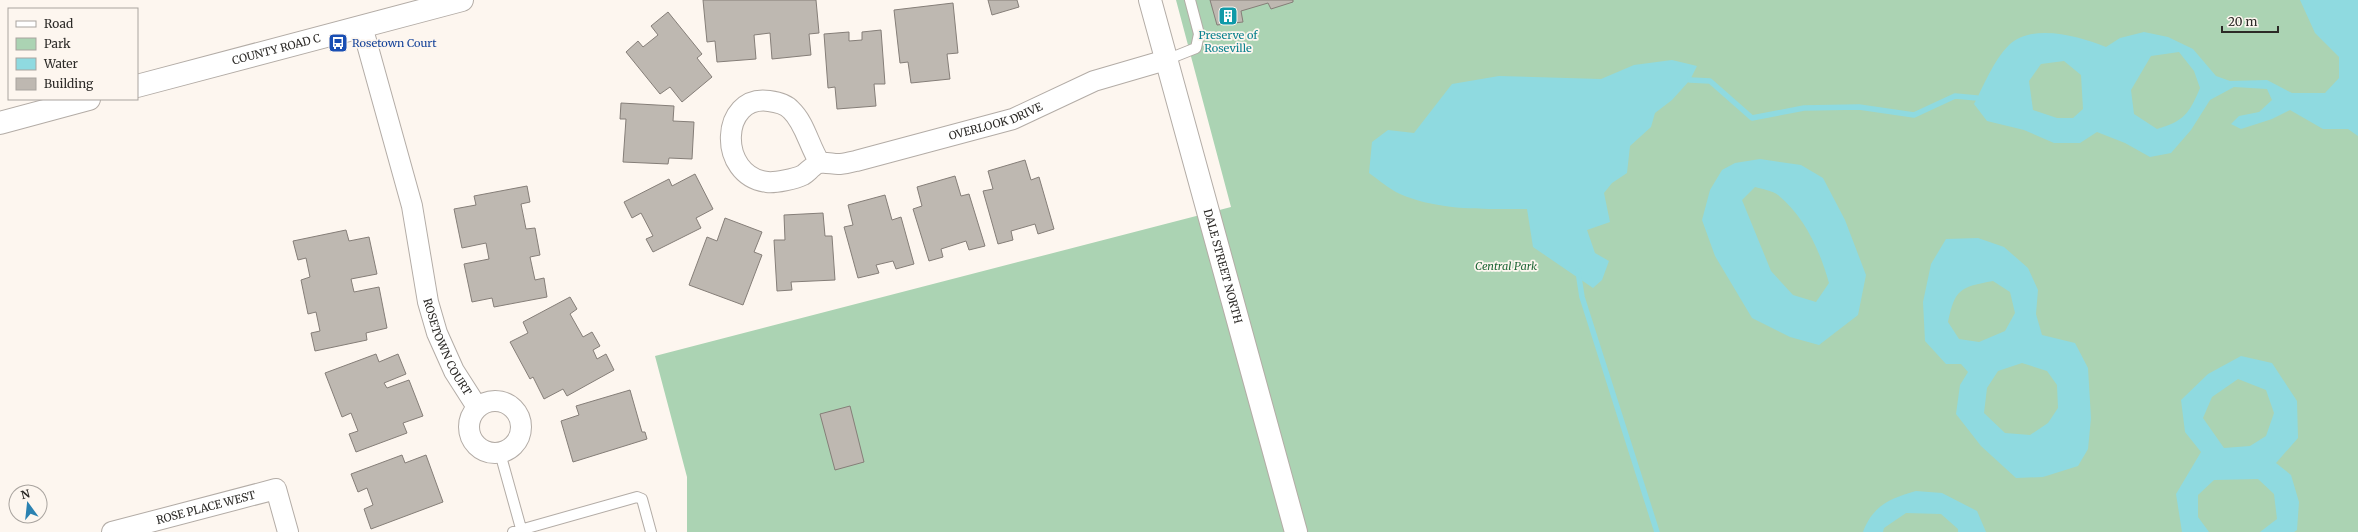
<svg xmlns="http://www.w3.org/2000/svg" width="2358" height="532" viewBox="0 0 2358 532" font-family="Merriweather,serif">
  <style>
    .green { fill: #abd3b3 }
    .water { fill: #8fdae0; fill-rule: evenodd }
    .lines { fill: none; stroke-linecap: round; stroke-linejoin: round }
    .stream { stroke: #8fdae0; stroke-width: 5.5 }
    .building { fill: #beb8b1; stroke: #857e78 }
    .lane-casing { stroke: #b3aca6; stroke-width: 12 }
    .street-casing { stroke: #b3aca6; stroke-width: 22 }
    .secondary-casing { stroke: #b3aca6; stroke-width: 24 }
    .lane { stroke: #fff; stroke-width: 10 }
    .street { stroke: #fff; stroke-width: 20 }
    .secondary { stroke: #fff; stroke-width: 22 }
    .labels { text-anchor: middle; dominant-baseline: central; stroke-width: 3.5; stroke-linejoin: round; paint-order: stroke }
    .culture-label { font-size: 11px; fill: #0d838f; stroke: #fdf6ef }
    .transit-label { font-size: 11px; fill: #164399; stroke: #fdf6ef; text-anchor: start }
    .street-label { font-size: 11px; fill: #2c2a27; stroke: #fdf6ef }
    .park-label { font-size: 11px; font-style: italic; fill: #206838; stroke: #fdf6ef }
  </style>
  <rect width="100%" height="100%" fill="#fdf6ef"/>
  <path class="green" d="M1176,0H2358V532H687V477L655,356L1231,207Z"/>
  <path class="water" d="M2300,0H2358V136L2348,129H2323L2290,110L2272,119L2241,129L2231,124L2239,116L2259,112L2272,100L2267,89L2234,87L2210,100L2191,130L2171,153L2150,157L2125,143L2097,132L2080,143H2054L2024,130L1987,121L1974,104C1984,85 1993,61 2009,45C2032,23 2079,36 2106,47L2120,38L2144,32L2168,37L2193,49L2216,76L2230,81L2267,80L2292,93H2325L2339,78V57L2315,33ZM2179,52L2194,71L2200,88C2189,114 2184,121 2157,129L2134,114L2131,90L2151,56ZM2064,61L2081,75L2083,109L2073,118H2057L2033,110L2029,81L2041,64Z
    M1672,60L1697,66L1690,80L1672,100L1655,113L1651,127L1630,146L1627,173L1612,183L1604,193L1610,222L1587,230L1595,253L1609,261L1602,280L1593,288L1533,247L1527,209C1485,209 1439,211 1400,194C1389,189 1379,180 1369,173L1372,142L1388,130L1414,133L1452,84L1499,76L1601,79L1634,65Z
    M1760,159L1801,165L1823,178L1845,220L1866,275L1858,315L1819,345L1790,337L1752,318L1715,256L1702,220L1710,190L1722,170L1735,163ZM1755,187C1762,189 1773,191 1778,195C1805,217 1820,251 1829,283L1816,302L1793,295L1771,271L1742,200Z
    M1978,238L2004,247L2028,268L2038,290L2036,314L2042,335L2075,343L2088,368L2091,418L2088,449L2078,466L2043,477L2016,478L1981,446L1956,414L1960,385L1968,372L1961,364H1946L1925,341L1923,302L1931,264L1946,239ZM1993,281L2010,292L2015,313L2005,331L1979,342L1959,339L1948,322C1955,289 1960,287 1993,281ZM2022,363L2047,371L2057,385L2058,408L2048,423L2030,435L2005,433L1984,413L1987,388L1998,371Z
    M2241,356L2272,363L2297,401L2298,438L2276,463L2291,475L2299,502L2297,530L2294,532H2260L2277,519L2274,494L2258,479L2214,480L2198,495V517L2209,532H2182L2176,494L2201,452L2185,432L2181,400L2208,374ZM2238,379L2266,390L2274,413L2266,436L2250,446L2224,448L2203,418L2212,397Z
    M1916,491L1942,493L1977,511L1986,532H1958V529L1941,514L1906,513L1884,528L1883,532H1863C1873,505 1891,498 1916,491Z"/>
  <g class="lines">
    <path class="stream" d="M1690,80L1710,81L1752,118L1804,108L1859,107L1914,115L1955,96L1977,98
      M1578,271L1582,297L1657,532"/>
  </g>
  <path class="building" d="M703,0H816L819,33L809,34L811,55L772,59L770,33L754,35L756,59L717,62L715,41L707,42Z
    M988,0H1017L1019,7L992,15Z
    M1210,0H1293V2L1271,9L1268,3L1241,11L1243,22L1217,25Z
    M953,3L958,53L947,54L950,79L911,83L908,62L900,63L894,10Z
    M668,12L702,54L697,58L712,77L682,102L670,87L660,94L626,52L638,41L643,47L658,35L651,26Z
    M881,30L885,84H874L876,106L837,109L835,87L828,88L824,34L849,32V41L862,40V32Z
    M621,103L674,106L673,121L694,122L692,159L669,158L668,164L623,162L626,119H620Z
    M1025,160L1031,180L1039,177L1054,229L1038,234L1035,224L1011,231L1013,240L998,244L983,191L993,189L988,171Z
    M695,174L713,209L696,218L701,228L653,252L646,239L653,236L641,213L632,218L624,202L669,179L672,186Z
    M955,176L961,196L969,194L985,246L969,250L966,241L941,249L943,257L929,261L913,209L922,206L917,187Z
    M527,186L530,202L521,204L526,229L535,228L540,255L530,257L535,280L544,278L547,297L494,307L492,298L472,302L464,264L489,259L486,243L462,248L454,209L476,205L474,196Z
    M885,195L892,220L901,217L914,264L896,269L893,261L876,265L879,273L858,278L844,227L853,225L848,205Z
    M823,213L825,236H832L835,280L791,282L792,290L777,291L774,240H785L784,215Z
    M725,218L762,232L754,252L762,255L743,305L689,285L707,237L717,241Z
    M346,230L349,241L369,237L377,274L351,279L354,292L379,287L387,328L366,333L367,340L315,351L311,333L320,331L316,312L308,314L301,280L310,277L306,258L298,260L293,241Z
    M570,297L577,309L570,314L583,337L592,332L600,346L593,350L597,359L606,354L614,370L567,396L563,389L544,399L533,377L530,379L510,342L528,333L523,322Z
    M376,354L379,362L398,354L406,374L384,383L387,388L409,380L423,416L403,423L407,433L356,452L349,434L358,431L351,413L342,417L325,373Z
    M630,390L642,432H645L647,439L573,462L561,421L579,415L576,406Z
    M850,406L864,462L835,470L820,414Z
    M402,455L405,463L426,455L443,502L371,529L364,509L373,505L367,488L358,492L351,474Z"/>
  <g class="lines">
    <defs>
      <path id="lane" d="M1166,60L1196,48L1199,34L1190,0
        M500,453L522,532
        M513,532L637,497L642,499L651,532"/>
      <g id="street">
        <path id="s1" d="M362,26L412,206L428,302L437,333L454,371L477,407"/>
        <path id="s2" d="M820,163C809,146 805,123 791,110C786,104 777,102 769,101C720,94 717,176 767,182C775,183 795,179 803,175C808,172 814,164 820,163C825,162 833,164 838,164C844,164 850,162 856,161L1013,119L1094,81L1166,60"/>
        <circle cx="495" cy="427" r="26"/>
        <path id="s3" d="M112,532L276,489L288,532"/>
      </g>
      <g id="secondary">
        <path id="s4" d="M1150,0L1296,532"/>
        <path id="s5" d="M137,86L462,0"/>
        <path d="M0,123L89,99"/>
      </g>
    </defs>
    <use href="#lane" class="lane-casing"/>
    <use href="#street" class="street-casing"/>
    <use href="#secondary" class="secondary-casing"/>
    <use href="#lane" class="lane"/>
    <use href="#street" class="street"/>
    <use href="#secondary" class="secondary"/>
  </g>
  <defs>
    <symbol id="building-square" viewBox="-11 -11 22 22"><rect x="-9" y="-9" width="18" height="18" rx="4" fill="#0f9aa8" stroke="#fdf6ef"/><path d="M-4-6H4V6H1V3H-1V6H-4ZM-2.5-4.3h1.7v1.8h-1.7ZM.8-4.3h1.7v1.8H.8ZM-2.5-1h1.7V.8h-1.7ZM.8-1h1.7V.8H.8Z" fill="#fff"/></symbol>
    <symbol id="bus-square" viewBox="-11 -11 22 22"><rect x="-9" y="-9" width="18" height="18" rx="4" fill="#1a4fb4" stroke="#fdf6ef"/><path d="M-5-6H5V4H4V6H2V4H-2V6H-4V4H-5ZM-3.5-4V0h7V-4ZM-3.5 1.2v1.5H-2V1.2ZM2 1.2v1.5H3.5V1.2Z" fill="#fff"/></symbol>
  </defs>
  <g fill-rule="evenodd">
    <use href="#building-square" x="1217" y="5" width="22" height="22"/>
    <use href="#bus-square" x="327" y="32" width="22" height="22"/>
  </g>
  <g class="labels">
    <g class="culture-label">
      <text x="1228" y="35">Preserve of<tspan x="1228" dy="13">Roseville</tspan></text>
    </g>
    <g class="transit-label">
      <text x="352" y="43">Rosetown Court</text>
    </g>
    <g class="street-label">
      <text stroke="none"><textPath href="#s5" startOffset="144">COUNTY ROAD C</textPath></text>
      <text stroke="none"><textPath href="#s2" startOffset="448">OVERLOOK DRIVE</textPath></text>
      <text stroke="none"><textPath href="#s4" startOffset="276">DALE STREET NORTH</textPath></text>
      <text stroke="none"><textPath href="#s1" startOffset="333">ROSETOWN COURT</textPath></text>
      <text stroke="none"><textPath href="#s3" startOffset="97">ROSE PLACE WEST</textPath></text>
    </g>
    <g class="park-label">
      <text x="1506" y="266">Central Park</text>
    </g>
  </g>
  <rect x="8" y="8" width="130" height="92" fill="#fdf6ef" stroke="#a9a49f"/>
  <rect x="16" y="21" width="20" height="6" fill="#ffffff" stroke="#a9a49f"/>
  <text x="44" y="28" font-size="12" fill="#2c2a27">Road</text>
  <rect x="16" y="38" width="20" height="12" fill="#abd3b3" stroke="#a9a49f"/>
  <text x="44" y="48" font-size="12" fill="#2c2a27">Park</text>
  <rect x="16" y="58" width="20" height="12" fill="#8fdae0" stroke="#a9a49f"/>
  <text x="44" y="68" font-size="12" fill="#2c2a27">Water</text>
  <rect x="16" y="78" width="20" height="12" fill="#beb8b1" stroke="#a9a49f"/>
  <text x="44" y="88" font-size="12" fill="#2c2a27">Building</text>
  <g transform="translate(28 504) rotate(345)"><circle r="19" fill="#fdf6ef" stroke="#a9a49f"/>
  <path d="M0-3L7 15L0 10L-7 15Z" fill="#2b82b1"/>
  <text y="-6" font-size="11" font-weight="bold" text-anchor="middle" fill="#2c2a27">N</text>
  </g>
  <path d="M2222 26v6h56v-6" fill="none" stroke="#2c2a27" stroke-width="2"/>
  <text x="2228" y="26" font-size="12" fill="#2c2a27" stroke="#fdf6ef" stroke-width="3" paint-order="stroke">20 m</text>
</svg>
